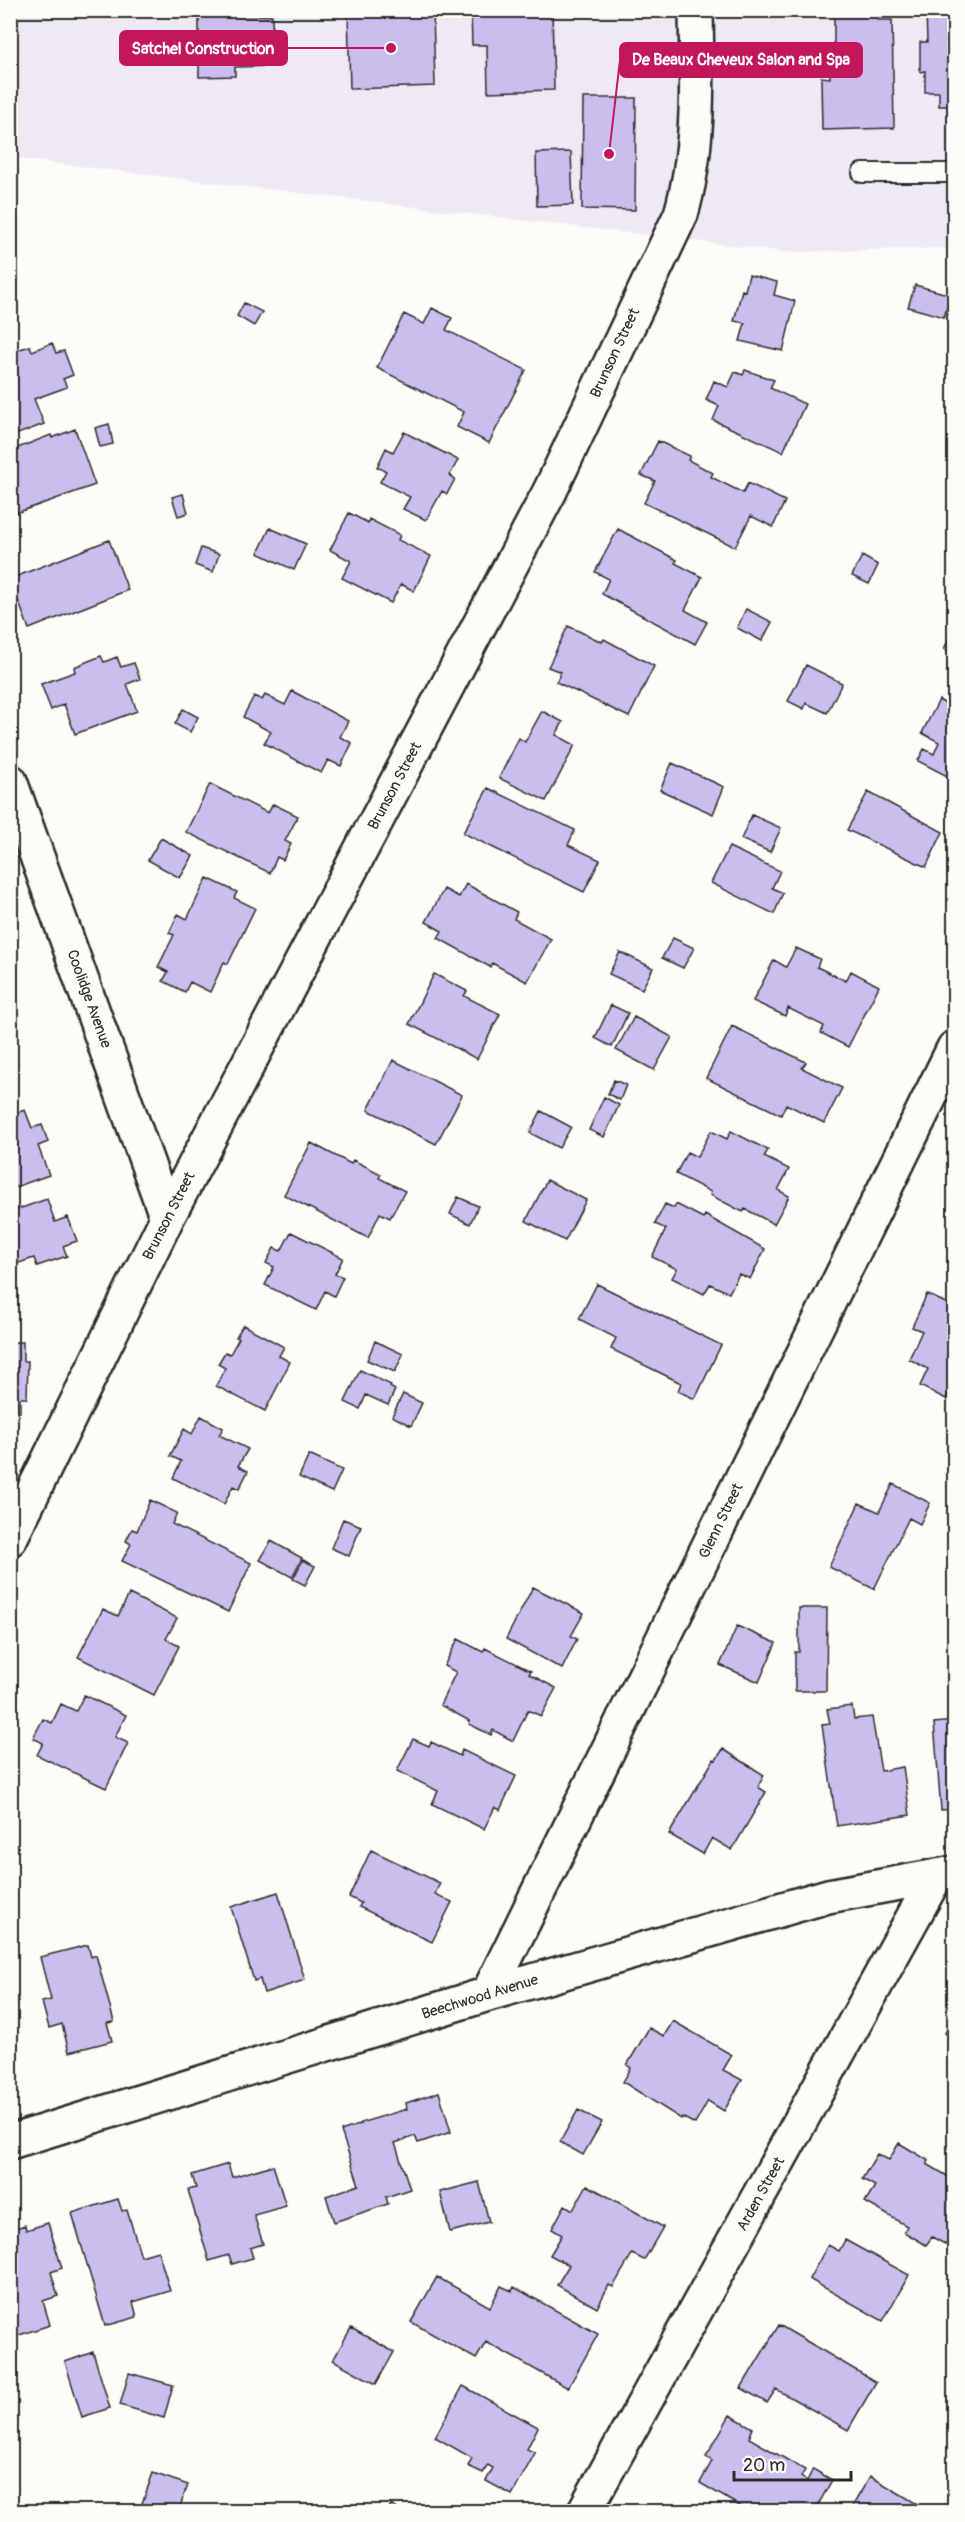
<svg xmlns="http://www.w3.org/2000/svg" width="965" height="2522" viewBox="0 0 965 2522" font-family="Pangolin,sans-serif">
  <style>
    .built { fill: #eee9f5 }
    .building { fill: #cbbeef; stroke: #2b2b2b; stroke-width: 1.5 }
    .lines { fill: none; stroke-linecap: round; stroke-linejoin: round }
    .lane-casing { stroke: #2b2b2b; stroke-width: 22 }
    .street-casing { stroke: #2b2b2b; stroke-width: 38 }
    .lane { stroke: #fdfcf7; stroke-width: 18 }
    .street { stroke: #fdfcf7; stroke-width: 33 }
    .labels { text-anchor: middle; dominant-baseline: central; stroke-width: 4.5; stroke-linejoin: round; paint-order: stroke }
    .street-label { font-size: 15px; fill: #2b2b2b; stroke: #fdfcf7 }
    .leader { fill: none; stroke: #c2185b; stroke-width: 2 }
    .callout-dot { fill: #c2185b; stroke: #fdfcf7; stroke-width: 2 }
    .callout { fill: #c2185b; stroke: #c2185b; stroke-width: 2 }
    .callout-label { font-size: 16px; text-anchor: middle; font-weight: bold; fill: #fff }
  </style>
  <rect width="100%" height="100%" fill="#fdfcf7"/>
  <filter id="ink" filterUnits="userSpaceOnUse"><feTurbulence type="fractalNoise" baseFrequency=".0167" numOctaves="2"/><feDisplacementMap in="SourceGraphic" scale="12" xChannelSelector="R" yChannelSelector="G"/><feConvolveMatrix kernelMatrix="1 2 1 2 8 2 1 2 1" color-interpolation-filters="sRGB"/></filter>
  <g filter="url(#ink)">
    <path class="built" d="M11,11H954V248L786,252L11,158Z"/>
    <path class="building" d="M348,10H433L435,86L350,89Z
      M471,10H552L554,90L488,92L487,45H472Z
      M834,10H877V20H892L894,128L822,130L821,77L830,78L829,46H834Z
      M926,10H954V106H939V92H925V71L920,72V42H927Z
      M272,15L273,66L235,67V76L199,77V16Z
      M583,98H636L635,210L582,209Z
      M571,152L573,205L537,206L536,153Z
      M749,275L777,282L774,295L795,301L783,351L740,341L745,323L734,321L742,290L745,291Z
      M915,285L951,295L944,317L908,307Z
      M244,303L262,312L254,326L237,316Z
      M432,308L452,318L446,330L526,370L489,443L457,427L464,412L377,368L404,314L424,324Z
      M52,343L56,353L64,351L73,375L63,379L67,387L34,399L44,424L10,437V349L16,347L17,350L30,346L32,351Z
      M745,370L774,380L770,388L805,404L783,452L713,420L719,406L706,400L714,381L728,387L735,372L743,375Z
      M109,424L113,444L100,447L95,428Z
      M75,429L95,485L16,513L10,497V451L51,435L52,438Z
      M404,432L458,460L450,475L455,479L447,494L442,491L426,520L403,509L410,497L380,482L386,471L377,467L386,448L393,452Z
      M658,441L690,456L688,460L713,473L711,477L743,493L748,483L785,501L773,527L751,516L735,547L644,503L655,481L641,475Z
      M183,494L188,513L178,516L172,497Z
      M349,513L368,523L369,519L400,535L398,540L431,556L414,591L401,584L391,603L342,578L351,561L330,550Z
      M270,528L306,544L294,570L258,553Z
      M618,529L677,560L675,563L702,577L685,610L707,622L695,644L602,594L609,579L595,572Z
      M109,540L128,590L29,629L10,579Z
      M201,548L219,554L213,572L195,565Z
      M862,556L878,565L869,584L852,576Z
      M746,609L772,622L762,641L737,628Z
      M568,626L602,642L604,639L654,666L629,717L556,682L561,672L548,667Z
      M954,629V654L944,649Z
      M101,656L104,662L117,657L121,667L134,663L140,679L127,684L137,711L75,734L64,704L51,710L41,684L75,672L74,667Z
      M806,665L842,683L827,713L806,703L804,709L788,701Z
      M292,691L348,721L340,737L352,743L341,766L328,760L321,773L264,743L271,732L243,717L254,696L262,700L265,695L285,705Z
      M939,700L954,709V771L951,778L918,761L924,749L934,754L939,742L922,733Z
      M183,709L198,717L190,732L175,724Z
      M542,711L563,722L556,735L575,745L546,801L499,778L519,738L525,742Z
      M672,763L724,787L713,814L660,790Z
      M210,784L268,813L273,804L298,816L285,841L291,844L283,860L277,857L270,873L186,832Z
      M488,788L575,830L568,845L600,860L584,892L463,833Z
      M868,792L943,832L926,867L847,830Z
      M752,815L781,828L770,852L741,839Z
      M161,838L193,856L180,878L148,860Z
      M729,847L780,871L772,888L783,893L774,914L711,883Z
      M207,878L237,892L234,898L255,908L228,964L224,962L210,992L190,982L185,992L163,981L168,972L158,967L174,935L169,933L178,914L187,919Z
      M466,884L517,912L514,919L551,939L527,982L492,963L490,967L438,938L442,931L426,922L444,889L459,897Z
      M673,938L694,948L683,968L662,958Z
      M796,948L820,959L817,967L846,981L851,971L879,986L848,1047L821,1033L824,1026L788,1008L785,1016L753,1001L774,960L786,967Z
      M620,952L653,968L642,989L609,974Z
      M434,974L467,991L464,996L500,1014L477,1059L409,1024Z
      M611,1005L628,1013L612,1047L595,1038Z
      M634,1017L672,1037L654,1070L616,1050Z
      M732,1026L806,1062L802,1068L842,1088L824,1123L786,1104L781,1115L706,1078Z
      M393,1060L462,1095L436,1144L368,1110Z
      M614,1080L626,1085L620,1100L608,1094Z
      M604,1097L619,1105L604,1137L589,1130Z
      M25,1110L32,1128L42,1125L48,1142L38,1146L49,1175L10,1189V1115Z
      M541,1111L571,1127L559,1148L530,1133Z
      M711,1131L727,1139L731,1131L768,1150L764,1157L789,1169L778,1190L789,1196L774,1224L745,1209L743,1212L710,1195L711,1192L676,1174L687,1152L697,1157Z
      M311,1143L351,1164L353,1160L381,1174L379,1178L405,1191L390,1218L380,1213L368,1238L284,1195Z
      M547,1180L586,1200L565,1241L526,1221Z
      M458,1197L478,1206L470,1224L450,1214Z
      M47,1199L55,1222L68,1217L77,1241L63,1246L67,1256L37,1266L34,1258L10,1266V1212Z
      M665,1204L674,1208L676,1204L703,1218L705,1215L765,1249L750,1279L739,1274L729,1293L710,1284L704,1294L672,1278L677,1269L652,1257L666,1229L655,1224Z
      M291,1232L343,1258L335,1274L343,1277L334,1296L325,1291L316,1310L265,1285L274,1267L266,1263L274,1248L281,1251Z
      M597,1284L721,1345L695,1399L678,1391L681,1383L611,1349L616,1338L579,1319Z
      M927,1294L954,1307V1381L946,1399L920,1386L928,1369L909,1359L922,1331L912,1327Z
      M243,1325L284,1347L279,1356L290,1362L265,1411L216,1386L225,1368L218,1364L225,1352L230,1354L239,1338L236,1337Z
      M375,1341L403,1354L395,1372L367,1360Z
      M10,1342H23V1361H28L27,1398H20V1412H10Z
      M360,1370L391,1385L390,1387L395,1390L388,1405L366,1395L360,1409L345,1402Z
      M403,1394L422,1403L411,1426L392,1416Z
      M201,1416L223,1428L219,1435L248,1449L238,1466L248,1471L239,1489L233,1486L224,1504L173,1478L181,1461L170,1456L184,1429L192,1434Z
      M309,1455L342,1470L332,1492L299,1477Z
      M893,1484L930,1503L920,1524L909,1518L874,1589L829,1567L859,1503L879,1512Z
      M150,1500L177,1513L172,1524L251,1563L228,1612L122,1561L131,1544L126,1541L132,1529L137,1531Z
      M343,1519L361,1526L349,1556L331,1548Z
      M271,1541L302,1558L292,1577L260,1560Z
      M303,1560L315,1566L305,1585L293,1579Z
      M533,1587L584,1613L571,1636L577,1639L562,1669L506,1639Z
      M129,1594L177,1618L166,1639L179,1646L154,1695L78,1657L103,1609L118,1616Z
      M799,1608H827L826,1691H795V1652H799Z
      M737,1626L776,1643L759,1682L720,1665Z
      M458,1639L483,1652L485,1648L531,1671L529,1674L556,1688L541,1716L528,1710L513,1741L493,1730L491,1735L469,1724L470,1721L440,1705L456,1672L444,1666Z
      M84,1695L126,1715L115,1737L128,1743L106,1788L37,1755L43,1743L33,1738L43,1719L52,1723L61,1704L76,1711Z
      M852,1706L854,1719L872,1717L881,1771L903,1767L910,1815L837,1826L822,1725L830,1724L827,1709Z
      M954,1721V1809L941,1810L934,1723Z
      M413,1739L429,1746L431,1742L460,1756L462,1750L516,1776L500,1810L495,1807L484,1829L432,1804L438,1791L397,1771Z
      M723,1749L764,1775L758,1787L766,1792L732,1850L712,1838L703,1854L669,1834L714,1759L716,1760Z
      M371,1850L440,1883L435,1894L452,1902L432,1942L359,1907L361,1903L349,1897Z
      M278,1892L305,1980L264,1993L260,1979L254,1981L231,1907Z
      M88,1945L91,1957L96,1955L114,2022L107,2023L112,2041L69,2052L62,2024L49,2028L42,2002L51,2000L40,1957Z
      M954,2016V2039L945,2033Z
      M673,2021L732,2055L723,2070L742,2080L724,2111L708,2101L695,2124L682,2117L681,2119L623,2082L631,2068L627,2065L649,2028L664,2036Z
      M439,2092L451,2132L418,2143L415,2136L395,2143L410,2189L386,2197L388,2204L334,2222L326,2196L359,2185L341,2131L361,2124L360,2123L407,2109L406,2103Z
      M578,2110L602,2122L583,2155L560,2142Z
      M899,2143L929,2161L927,2164L954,2180V2204L952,2209L954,2211V2243L952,2248L932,2237L926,2245L904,2232L907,2226L865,2202L875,2186L862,2179L877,2154L889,2160Z
      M228,2164L232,2177L273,2165L286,2206L254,2215L263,2244L250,2248L253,2258L232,2264L229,2255L209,2261L188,2190L196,2188L192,2175Z
      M479,2182L489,2222L450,2232L440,2192Z
      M587,2185L663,2227L644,2260L632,2254L613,2287L609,2285L597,2308L557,2285L569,2265L550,2255L562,2235L552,2229L565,2205L573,2210Z
      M118,2199L122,2211L127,2210L141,2256L158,2251L170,2291L133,2302L137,2317L105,2326L72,2213Z
      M48,2223L62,2268L51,2272L58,2296L43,2301L50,2325L10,2338V2230L25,2225L26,2230Z
      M845,2240L909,2275L883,2321L809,2279L828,2245L839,2251Z
      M437,2277L490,2307L501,2286L512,2291L514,2287L598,2334L568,2388L486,2342L476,2359L411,2322Z
      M779,2325L876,2382L848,2430L776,2389L767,2403L741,2388Z
      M351,2328L394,2352L376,2384L333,2360Z
      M93,2352L110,2408L82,2417L65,2362Z
      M129,2373L173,2385L164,2418L120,2405Z
      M463,2386L538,2427L527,2449L535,2453L512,2495L486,2481L493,2468L488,2465L483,2473L468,2466L472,2458L435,2437Z
      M730,2415L753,2428L749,2438L805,2470L801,2477L807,2481L813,2469L832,2480L814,2512H750L700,2483L712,2461L706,2457Z
      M153,2473L188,2485L178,2512H135L137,2505L141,2506Z
      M870,2476L919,2505L915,2512H860L852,2507Z
      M391,2505L402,2512H387Z"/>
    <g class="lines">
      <defs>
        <path id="lane" d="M862,173H954"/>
        <path id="street" d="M10,781L167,1218
          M10,1539L167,1218L550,491L681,214C700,149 697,78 696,10
          M488,1994L954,1048
          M10,2142L488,1994L828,1896L954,1873
          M584,2512L936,1876"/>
      </defs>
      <use href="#lane" class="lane-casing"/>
      <use href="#street" class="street-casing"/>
      <use href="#lane" class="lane"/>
      <use href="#street" class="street"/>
    </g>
  </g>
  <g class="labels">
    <g class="street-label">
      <text transform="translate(615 353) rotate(-65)">Brunson Street</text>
      <text transform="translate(395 786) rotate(-62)">Brunson Street</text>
      <text transform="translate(89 999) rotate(70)">Coolidge Avenue</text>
      <text transform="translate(169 1216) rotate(-63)">Brunson Street</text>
      <text transform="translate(721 1521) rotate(-64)">Glenn Street</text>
      <text transform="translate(480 1997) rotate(-17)">Beechwood Avenue</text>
      <text transform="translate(761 2194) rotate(-61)">Arden Street</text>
    </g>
  </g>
  <path class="leader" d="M391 48L287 48M609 154L620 60"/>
  <g class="callout-dot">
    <circle cx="391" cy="48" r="6"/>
    <circle cx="609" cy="154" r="6"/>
  </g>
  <g class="callout">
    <rect x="120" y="31" width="167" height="34" rx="6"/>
    <rect x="620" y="43" width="242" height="34" rx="6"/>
  </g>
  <g class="callout-label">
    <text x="203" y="54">Satchel Construction</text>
    <text x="741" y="65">De Beaux Cheveux Salon and Spa</text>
  </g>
  <rect width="965" height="2522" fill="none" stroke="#fdfcf7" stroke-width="36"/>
  <rect x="18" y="18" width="929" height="2486" fill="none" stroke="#2b2b2b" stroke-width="2" filter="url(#ink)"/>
  <path d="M734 2471v9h117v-9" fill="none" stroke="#2b2b2b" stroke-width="3"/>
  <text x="743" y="2471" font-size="18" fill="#2b2b2b" stroke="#fdfcf7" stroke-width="4.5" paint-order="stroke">20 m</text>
</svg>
